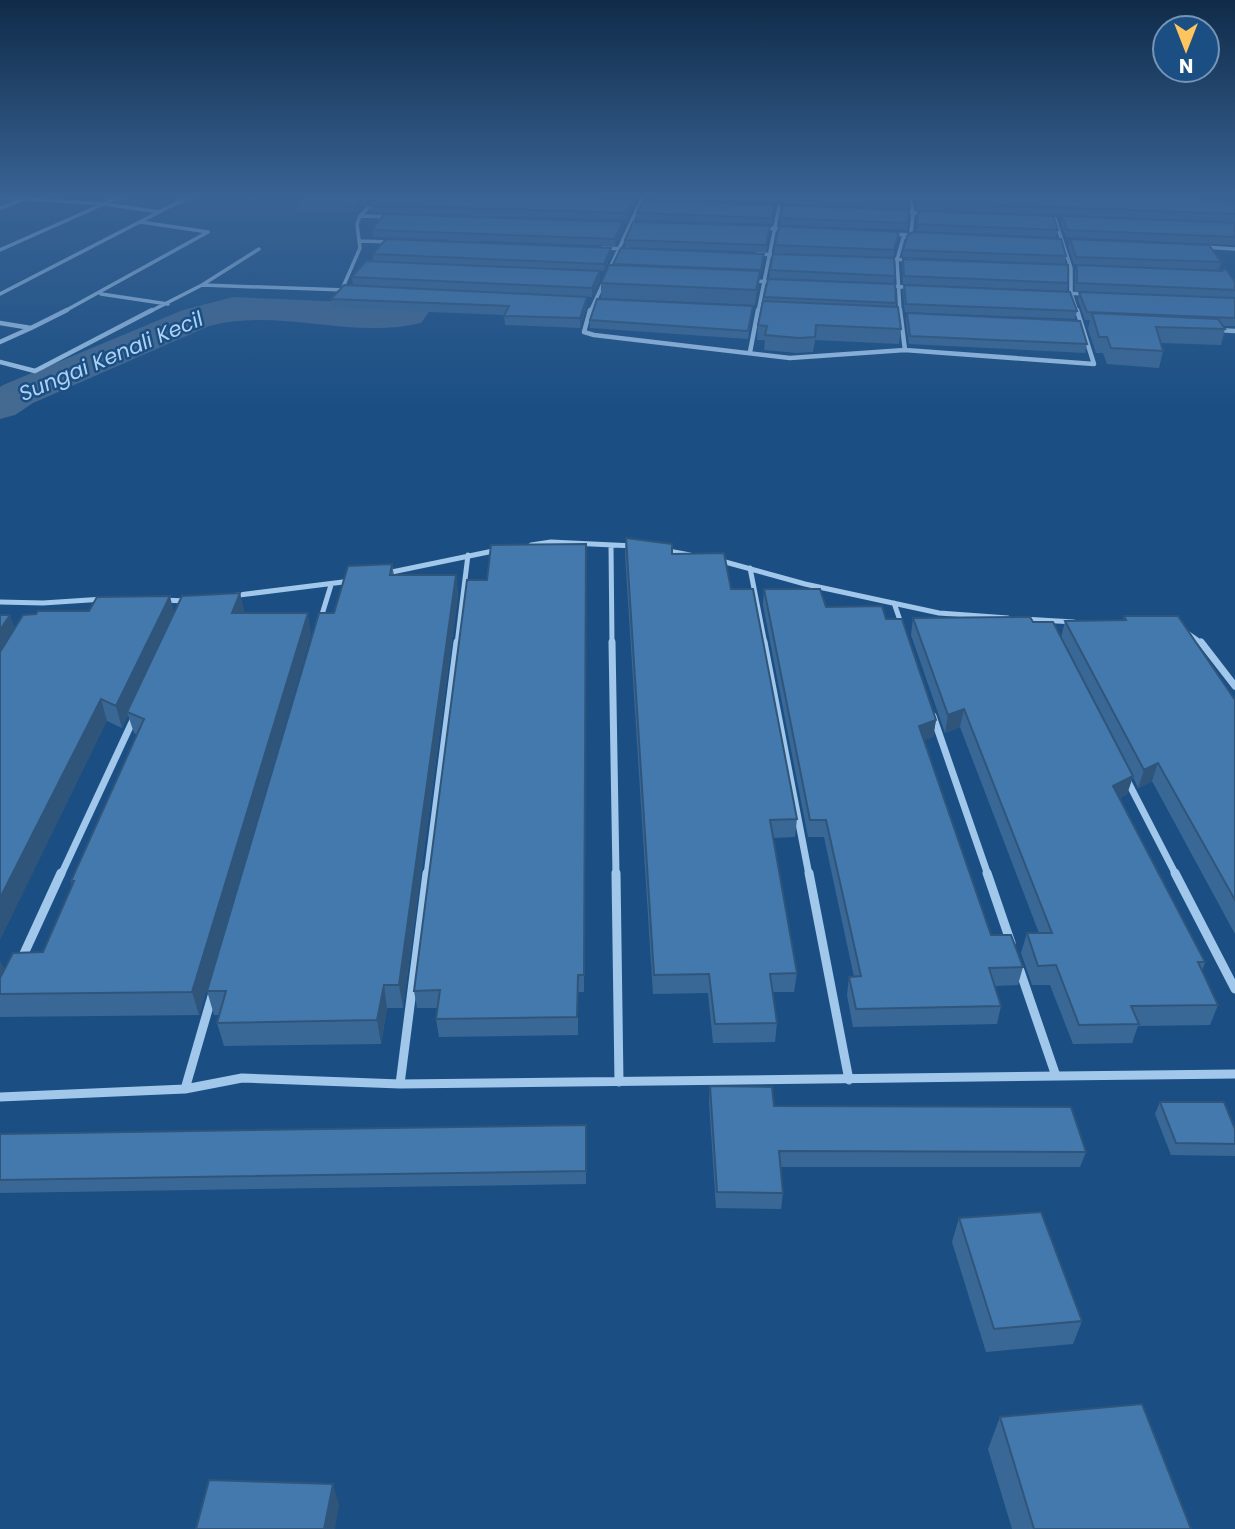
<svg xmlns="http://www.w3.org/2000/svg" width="1235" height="1529" viewBox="0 0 1235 1529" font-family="Poppins,sans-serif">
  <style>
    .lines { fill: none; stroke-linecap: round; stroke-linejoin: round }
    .river { fill: #446a91; fill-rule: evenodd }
    .street-far4 { stroke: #a1c7eb; stroke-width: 3.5 }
    .street-far3 { stroke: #a1c7eb; stroke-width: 4.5 }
    .street-far2 { stroke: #a1c7eb; stroke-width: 5 }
    .street-far1 { stroke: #a1c7eb; stroke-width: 7 }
    .street { stroke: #a1c7eb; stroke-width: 9 }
    .wall { fill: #3a6896 }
    .shaded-wall { fill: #30557a }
    .building { fill: #4479ae; stroke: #30557a; stroke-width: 2 }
    .labels { text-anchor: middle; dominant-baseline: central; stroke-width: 5; stroke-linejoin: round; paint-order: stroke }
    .far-water-label { font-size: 21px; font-style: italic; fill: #add1f3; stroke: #1b4f84 }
  </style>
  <rect width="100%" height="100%" fill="#1b4f84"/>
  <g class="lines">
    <path class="river" d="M483,194H514L421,323C352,340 278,307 209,326L33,403L15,415L0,419V387L3,385L183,310L233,297L397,304Z"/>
    <path class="street-far4" d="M0,197L105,204L159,212L0,294
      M0,208L22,200
      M159,212L196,194
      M900,212L927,213
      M360,216L391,217
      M1055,219L1071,268V293L1077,312
      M760,228L787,229
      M890,234L916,235
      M360,241L391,242
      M1204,247L1235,249
      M602,248L629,249
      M0,250L126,194
      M756,254L783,255
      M886,259L912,260
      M750,281L776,282
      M202,285L259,249
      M886,286L913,287
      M348,291L343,287L360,248L357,224L360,216L382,194
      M1061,293L1087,294
      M101,294L168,304
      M63,312L208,232L141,222
      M149,312L202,285L345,290
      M590,312L644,194
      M758,312L779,207
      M900,312L897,260L903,238L911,235L913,212L909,194"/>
    <path class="street-far3" d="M590,310L584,332L594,335L790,358L905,350L900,310
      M0,323L31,328L67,310
      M1217,330L1235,331
      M0,342L31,328
      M905,350L1094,364L1077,310
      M750,352L758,310
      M0,362L35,371L152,310"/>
    <path class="street-far2" d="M531,545L551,542L634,546
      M611,545L612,644
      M663,550L690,555
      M718,560L805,584L939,613L1008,618
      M750,568L765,644
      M387,573L498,550
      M231,596L351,581
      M161,600L188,601
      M0,602L43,603L104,599
      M894,603L902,626
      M1023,619L1074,622
      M320,621L331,585
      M1183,630L1203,644
      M457,644L468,555"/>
    <path class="street-far1" d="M612,642L616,875
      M764,642L809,875
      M1201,642L1235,686
      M933,716L988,875
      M1126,778L1176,875
      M61,875L134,718
      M427,875L457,642"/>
    <path class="street" d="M616,873L619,1082
      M809,873L849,1080
      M987,873L1011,943
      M1175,873L1235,989
      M22,958L61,873
      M1018,965L1056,1076
      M400,1084L427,873
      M185,1089L212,996
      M0,1097L185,1089L242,1078L400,1084L1235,1074"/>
  </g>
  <path class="wall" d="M528,194H640L638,198Z
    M647,194H907L909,201L908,208L647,198Z
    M914,194H1168L1235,204V222L917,209Z
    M634,199V206L627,220L370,212L369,205Z
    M370,200L358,212L298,211V204Z
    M909,210L907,230L780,225V218Z
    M918,211L1058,230L1056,237L916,231Z
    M774,212L771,224L637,220V213Z
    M1062,216L1235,223V245L1066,237L1061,223Z
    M623,229L615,246L373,237L372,230Z
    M899,232L893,257L774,253L775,245Z
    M769,233L766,252L625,247V240Z
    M1070,239L1221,262L1219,270L1074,264L1068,246Z
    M903,250L1066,256L1065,264L902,257Z
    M373,254L611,255L604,271H600V280L592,297H587V306L580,328L505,325L504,315L333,308L331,299L353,285L352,277L373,261Z
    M764,254L755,305L601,298V283L613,264Z
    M903,259L1068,283L1067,291L903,284L902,266Z
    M1077,265L1235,282V298L1075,291V273Z
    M770,270L895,276L894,283L769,278Z
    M904,285L1077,311L1075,319L905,312L903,292Z
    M1079,292L1235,298V326H1223L1225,329L1221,345L1161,343L1163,351L1159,368L1107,364L1103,353H1096L1088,329L1090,320H1085L1078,300Z
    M764,297L896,303V306L901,329L899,344L815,340L813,352L797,353L764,350L765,340H757L758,325Z
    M907,313L1087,344L1085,353L909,344L906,321Z
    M752,314L748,339L590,328V320Z
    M626,538L672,554L731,589L797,819L795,837L773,838L797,973L794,992H772L777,1023L775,1042L713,1043L708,993L653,994L625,554Z
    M586,544L584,992H578V1035L439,1037L436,1019L438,1008H417L414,991L487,580Z
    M392,564L394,575H456L458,595L403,1008H387L381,1044L224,1046L217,1023L220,1015H214L207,991L334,613Z
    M764,589L826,607L886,619L936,720L933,737L924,740L991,935L1023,967L1018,985L995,986L1001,1006L997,1024L853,1027L847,995L849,977H854L824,837H808L763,605Z
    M240,593L244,613L311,634L199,1015L0,1017V961L4,970L43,952L72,885L71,881L137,735L134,733L128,715L122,728L107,721L15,628L36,614L89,611L174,613Z
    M1124,616L1235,700V934L1152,781L1138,788L1133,777L1127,794L1120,798L1205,962L1202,971L1218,1005L1210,1025L1138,1026L1132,1043L1073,1044L1050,985H1032L1021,953L1027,933H1039L960,727L945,733L911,635L913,618L1033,622L1061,638L1065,621H1123Z
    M710,1086L774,1106L1086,1152L1080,1167H781L783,1193L781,1209L716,1208L709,1102Z
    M1160,1102L1235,1129V1156L1171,1155L1155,1114Z
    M586,1125V1184L0,1193V1134Z
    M959,1218L1082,1321L1073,1344L986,1352L952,1242Z
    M1000,1417L1191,1529H1012L988,1449Z"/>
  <path class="shaded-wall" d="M368,194H369L370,200L358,212L357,205Z
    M634,199V206L627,220V213Z
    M623,222V229L615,246V239Z
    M611,248V255L604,271V264Z
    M600,271V280L592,297V288Z
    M760,271L759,286L755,305L756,290Z
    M587,297V306L580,328V318Z
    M456,575L458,595L403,1008L399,985Z
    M240,593L244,613H232Z
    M170,596L175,617L127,712L128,715L122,728L116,706Z
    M308,613L311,634L199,1015L192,992Z
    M10,615L17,635L0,662V630Z
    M101,699L107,721L0,940V898Z
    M964,709L960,727L945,733L948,715Z
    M936,720L933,737L916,743L919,726Z
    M1158,763L1152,781L1138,788L1144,770Z
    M1133,776L1127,794L1108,804L1113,786Z
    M0,961L6,976L0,990Z
    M384,985L387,1008L381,1044L377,1020Z
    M333,1484L339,1505L335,1529H324Z"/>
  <path class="building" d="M307,194H368L357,205L298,204Z
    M381,194H417L634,199L627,213L369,205Z
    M728,194H907L909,201Z
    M916,194H1168L1235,204V214L918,202Z
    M643,200L774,205L772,218L637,213Z
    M783,205L909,210L908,223L780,218Z
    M918,211L1053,216L1058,230L917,224Z
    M384,214L623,222L615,239L372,230Z
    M1062,216L1235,223V237L1067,230Z
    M633,222L770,226L766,245L625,240Z
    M779,226L899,232L894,250L775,245Z
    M913,232L1061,239L1066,256L903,250L908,234Z
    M386,239L611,248L604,264L373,254Z
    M1070,239L1209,245L1221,262L1076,257Z
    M621,248L764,254L761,270L613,264Z
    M773,254L894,258L895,276L770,270Z
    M903,259L1068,265V283L904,276Z
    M366,261L600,271L592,288L352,277Z
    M609,265L760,271L756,290L601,283Z
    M1077,265L1222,271L1226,269L1235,282V290L1077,283Z
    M768,279L895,284L896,303L764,297Z
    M344,285L587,297L580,318L504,316L509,306L331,299Z
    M904,285L1070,292L1077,311L906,304Z
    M1079,292L1235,298V318L1087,312Z
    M597,299L753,306L748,331L590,320Z
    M763,301L898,307L901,329L816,325L815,337L799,338L765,335L767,326L758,325Z
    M907,313L1080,321L1087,344L910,336Z
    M1092,313L1218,319L1225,329L1156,327L1163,351L1111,348L1107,337H1099Z
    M626,538L672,544V554L724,553L731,589H753L797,819L770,820L797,973L770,974L777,1023L715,1024L709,974L654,975Z
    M586,544L584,975H578L577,1017L436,1019L440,990L414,991L467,580H487L491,545Z
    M392,564L390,575H456L399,985H384L377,1020L217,1023L226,991H207L319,613H334L348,566Z
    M764,589H820L826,607L882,606L886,619H902L936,720L919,726L991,935H1011L1023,967L989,968L1001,1006L856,1009L849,977L861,976L826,820H810Z
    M240,593L232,613H308L192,992L0,994V978L13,953L43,952L74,881H71L144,719L127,712L182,596Z
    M170,596L116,706L101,699L0,898V652L23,615L36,614L38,611H89L97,597Z
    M0,615H10L0,630Z
    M1124,616H1178L1235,700V900L1158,763L1144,770L1065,621L1126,620Z
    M1030,617L1033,622H1053L1133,776L1113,786L1205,962H1198L1218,1005L1131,1006L1139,1024L1079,1025L1056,965L1038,966L1027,933H1052L964,709L948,715L913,618Z
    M710,1086L772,1087L774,1106L1071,1107L1086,1152L779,1151L783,1193L717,1192Z
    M1160,1102H1224L1235,1129V1144L1176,1143Z
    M586,1125V1171L0,1180V1134Z
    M1041,1212L1082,1321L994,1329L959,1218Z
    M1142,1404L1191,1529H1034L1000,1417Z
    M209,1480L333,1484L324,1529H196Z"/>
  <linearGradient id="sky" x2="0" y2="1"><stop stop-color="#0f2b49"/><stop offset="0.48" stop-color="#396394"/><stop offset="1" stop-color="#396394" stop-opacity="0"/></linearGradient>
  <rect width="1235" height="408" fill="url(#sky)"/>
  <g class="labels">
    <g class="far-water-label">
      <text transform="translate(111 356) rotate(-23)">Sungai Kenali Kecil</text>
    </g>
  </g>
  <g transform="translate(1186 49) rotate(180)"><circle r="33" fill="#1b4f84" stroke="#7695b5" stroke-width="2"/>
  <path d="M0-5L12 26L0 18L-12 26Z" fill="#fcc55e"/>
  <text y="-10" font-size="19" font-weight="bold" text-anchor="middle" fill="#ffffff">N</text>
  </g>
</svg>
